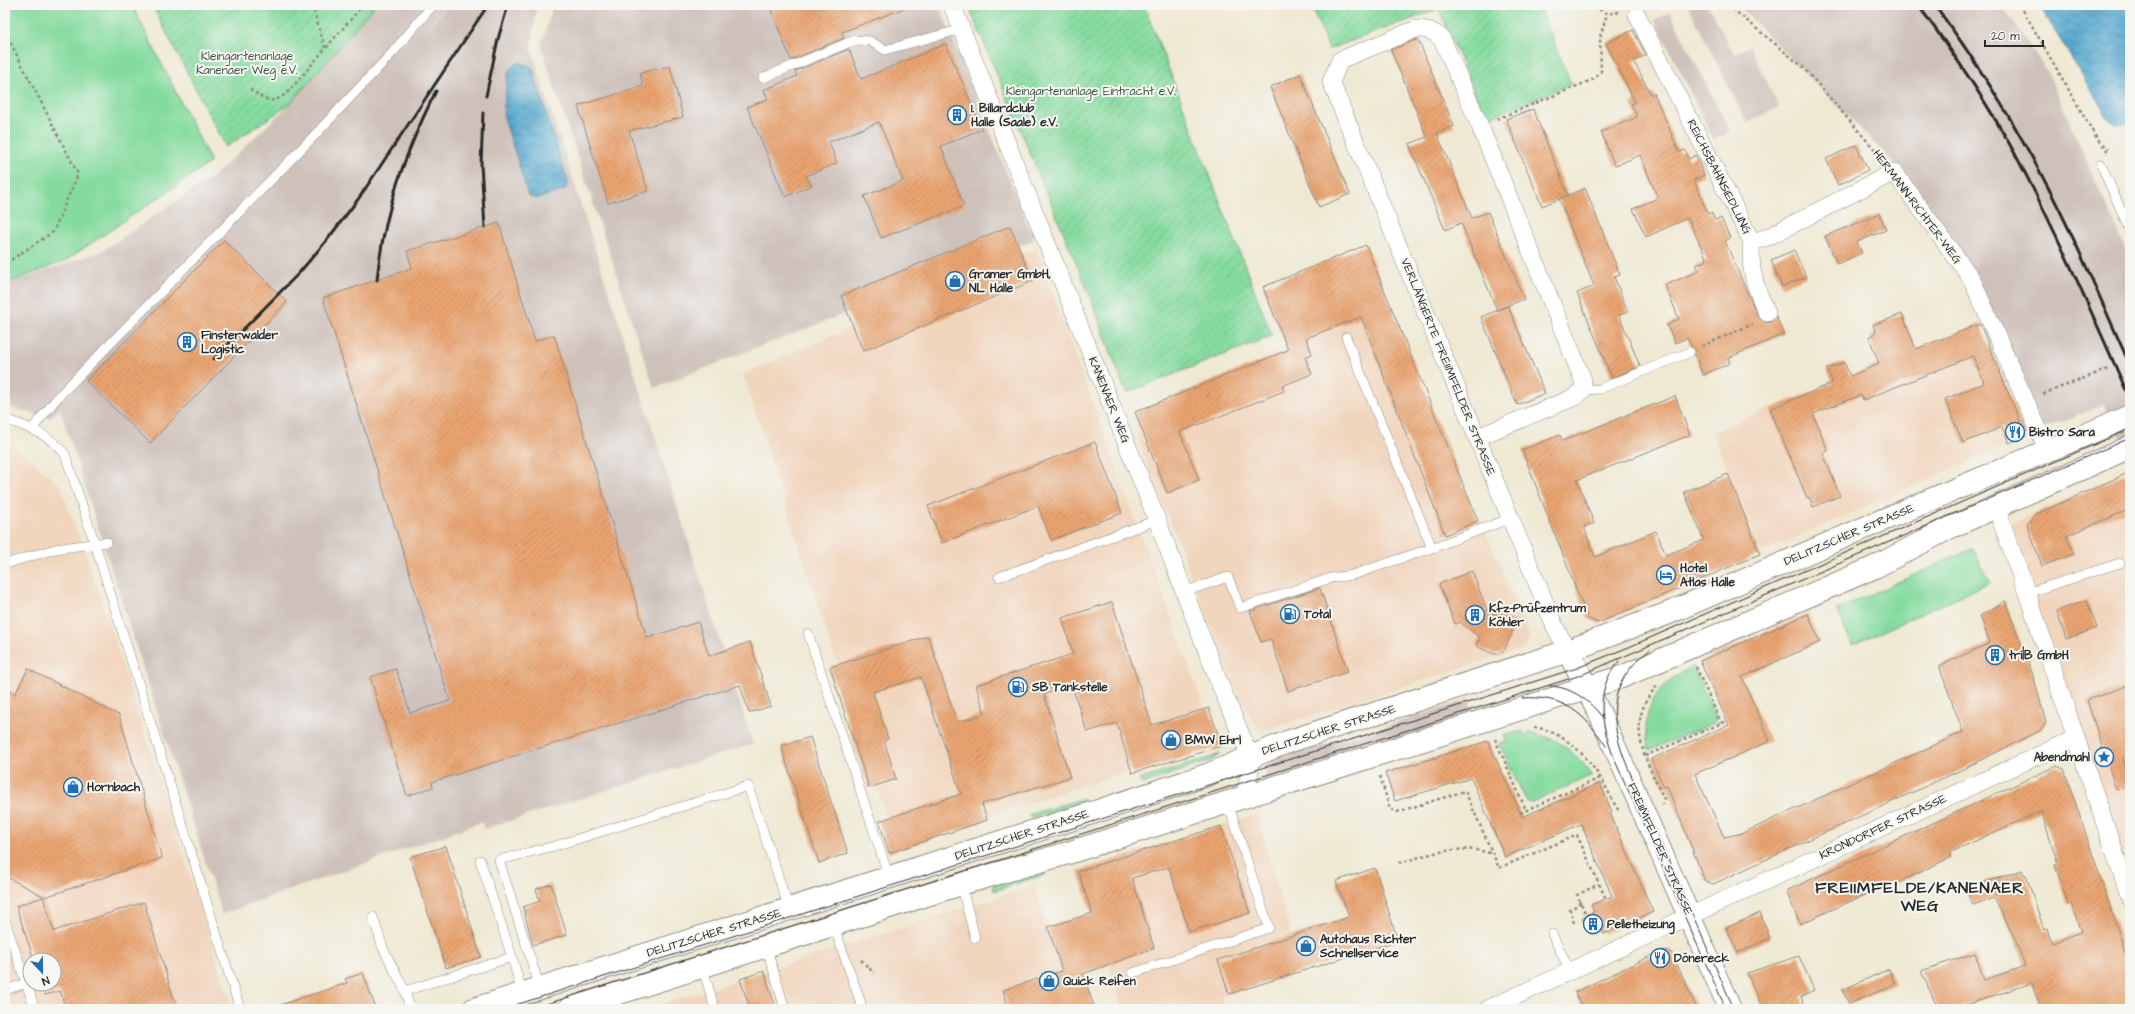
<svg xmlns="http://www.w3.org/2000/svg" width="2135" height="1014" viewBox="0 0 2135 1014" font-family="'Architects Daughter',sans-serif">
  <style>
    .built { fill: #f1d5bd; fill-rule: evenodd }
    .industrial { fill: #cec1ba }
    .green { fill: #85db9f; stroke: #588365 }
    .garden { fill: url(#garden-furrows); stroke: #588365 }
    .water { fill: url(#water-waves); stroke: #3e687c }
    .building { fill: url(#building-hatch) }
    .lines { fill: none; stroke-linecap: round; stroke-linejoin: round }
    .lane-casing { stroke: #8d8a7f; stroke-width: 10 }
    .street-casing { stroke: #8d8a7f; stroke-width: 18 }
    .secondary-casing { stroke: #8d8a7f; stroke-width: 24 }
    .path { stroke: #8d8a7f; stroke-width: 2.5; stroke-dasharray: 3 3; stroke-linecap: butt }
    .lane { stroke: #fff; stroke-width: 9 }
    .street { stroke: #fff; stroke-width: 17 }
    .secondary { stroke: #fff; stroke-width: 22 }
    .tram { stroke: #2b2b2b; stroke-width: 1 }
    .rail { stroke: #2b2b2b; stroke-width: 3 }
    .labels { text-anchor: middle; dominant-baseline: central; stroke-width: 4; stroke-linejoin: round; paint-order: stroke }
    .park-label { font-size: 12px; fill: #425748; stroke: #f6f6f2 }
    .poi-label { font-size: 12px; font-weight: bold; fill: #2b2b2b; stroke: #f6f6f2; text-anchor: start }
    .street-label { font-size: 12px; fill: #2b2b2b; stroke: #f6f6f2 }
    .district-label { font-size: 16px; font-weight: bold; letter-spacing: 1px; fill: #2b2b2b; stroke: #f6f6f2 }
  </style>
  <defs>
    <pattern id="garden-furrows" width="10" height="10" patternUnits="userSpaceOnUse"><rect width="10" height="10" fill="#85db9f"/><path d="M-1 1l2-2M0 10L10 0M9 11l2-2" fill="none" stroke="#73bc89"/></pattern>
    <pattern id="water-waves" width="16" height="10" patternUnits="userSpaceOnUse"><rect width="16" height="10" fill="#51a5cd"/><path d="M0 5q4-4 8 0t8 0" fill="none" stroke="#4387a7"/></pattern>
    <pattern id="building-hatch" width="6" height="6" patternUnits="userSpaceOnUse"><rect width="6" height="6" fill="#eaa471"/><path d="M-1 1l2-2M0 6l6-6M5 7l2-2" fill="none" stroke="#be865d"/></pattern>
  </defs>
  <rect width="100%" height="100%" fill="#f6f6f2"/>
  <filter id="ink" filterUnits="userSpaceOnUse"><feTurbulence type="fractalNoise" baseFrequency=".025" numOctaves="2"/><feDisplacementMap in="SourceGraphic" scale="8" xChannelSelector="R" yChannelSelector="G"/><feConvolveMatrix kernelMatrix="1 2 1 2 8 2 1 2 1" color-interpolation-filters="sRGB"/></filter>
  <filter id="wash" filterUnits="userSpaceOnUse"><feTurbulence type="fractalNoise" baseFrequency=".012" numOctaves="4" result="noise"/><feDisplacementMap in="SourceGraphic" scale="16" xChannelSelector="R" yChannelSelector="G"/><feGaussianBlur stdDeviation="0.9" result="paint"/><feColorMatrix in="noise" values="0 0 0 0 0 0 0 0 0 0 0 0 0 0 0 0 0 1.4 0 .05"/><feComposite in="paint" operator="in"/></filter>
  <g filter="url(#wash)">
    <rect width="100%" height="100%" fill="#efe9d3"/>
    <path class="built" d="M1367,245L1478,521L1481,520L1530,637L1525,648L1260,732L1234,685L1180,547L1138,439L1135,412L1271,357L1299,378L1263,287Z
      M1036,248L1217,742L896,846L743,374Z
      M1992,347L2028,436L1762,552L1712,432L1851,375L1861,401Z
      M5,441L14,446L60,485L98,590L233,1009H5ZM30,960H54V984H30Z
      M2130,469V894L2006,526Z
      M1257,814L1292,936L1218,960L1229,994L1221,996L1225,1009H1123L1078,871Z
      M1034,885L1074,1009H647L986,901Z"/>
    <path class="industrial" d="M375,5H445L419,37L447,5H537L531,48L753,744L484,829L482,822L222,914L60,409L50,418L5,406V285L102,251L214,176L291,103Z
      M553,5H939L1034,240L654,388L541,46Z
      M1688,5H1708L1734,54L1750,46L1779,107L1747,123Z
      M1738,5H2002L2048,73L2130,259V460L2104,405L2043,429L1997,324L1897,166Z
      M1670,12L1730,131L1714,140L1655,20Z
      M1469,700L1474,715L1264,781L1271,754L1303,742L1306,751Z"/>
    <path class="green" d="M5,5H132L211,162L65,261L5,284Z
      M1972,549L1991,582L1852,645L1836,610Z
      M1693,666L1716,717L1714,723L1649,750C1638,710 1658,684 1693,666Z
      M1523,731V734L1527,735L1528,732C1556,736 1576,752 1592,775L1532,803L1527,802L1499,744L1507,742L1504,735Z
      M1220,754L1210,761L1142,784L1139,780Z
      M1084,798L1085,802L1032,819L1028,815Z
      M1045,871L1046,874L994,891L993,885Z"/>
    <path class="garden" d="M152,5H375L291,103L226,147Z
      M968,5H1144L1272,336L1126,393L1090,296Z
      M1311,5H1539L1571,84L1485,119L1439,9L1329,49Z"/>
    <path class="water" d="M2039,5H2130V122C2120,127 2115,125 2108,118Z
      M519,62L532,67L568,182L565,190L536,199L528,195L503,114L508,72L513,66Z"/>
    <g id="blocks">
      <path class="building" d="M769,5H909L910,6L842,32L844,38L791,60Z
        M1633,30L1646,55L1634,61L1651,95L1654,93L1679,152L1685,150L1689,159L1696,155L1704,175L1694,180L1708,214L1711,212L1715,220L1721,218L1730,238L1725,241L1758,317L1766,323L1771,322L1776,316L1784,334L1728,358L1730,363L1703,375L1695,355V349L1691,346L1687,338L1675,343L1667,325L1679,319L1665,285L1699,271L1696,265L1707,260L1688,218L1646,237L1633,209L1658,198L1640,155L1615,166L1601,132L1637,117L1631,104L1635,102L1606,43Z
        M1418,39L1454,126L1437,133L1472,218L1488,212L1524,299L1497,310L1461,223L1445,230L1409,144L1427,137L1391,50Z
        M946,44L982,129L941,146L964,206L881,238L864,196L903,181L879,122L829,142L837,163L806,176L812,185L785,197L747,107L768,99L764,90L797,76L795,71L849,49L861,79Z
        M670,66L683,117L629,131L648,191L608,203L578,106L643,86L640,73Z
        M1300,74L1350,194L1319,207L1270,87Z
        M1533,109L1568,195L1542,206L1506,119Z
        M1856,145L1868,170L1838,185L1826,159Z
        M1585,188L1620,275L1614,277L1628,312L1619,315L1640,366L1612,378L1577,293L1594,286L1559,199Z
        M1880,214L1886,230L1857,242L1862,253L1837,264L1825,236Z
        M499,223L535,341L554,335L647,638L698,622L709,656L750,642L771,706L749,713L740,685L432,782L433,787L407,796L370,677L396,669L410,713L450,701L323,298L412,268L407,251Z
        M1010,226L1033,281L863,351L841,296Z
        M224,240L287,302L150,443L86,381Z
        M1366,245L1478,521L1445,535L1361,317L1306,338L1312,354L1305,357L1312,374L1282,386L1284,391L1180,432L1199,480L1167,493L1135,412L1288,350L1263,287Z
        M1794,250L1806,277L1782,287L1771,260Z
        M1508,306L1545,393L1517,405L1481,317Z
        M1902,314L1916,349L1980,324L2026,436L2009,443L2002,427L1963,443L1945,399L1984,383L1973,356L1863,400L1861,395L1813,414L1828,451L1823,453L1840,496L1813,507L1809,497L1807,498L1770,409L1833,383L1827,369L1844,362L1850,376L1879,364L1869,337L1876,332L1873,325Z
        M1675,396L1690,435L1577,480L1594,523L1584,527L1595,557L1656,531L1666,555L1704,540L1684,492L1728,474L1760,554L1598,623L1588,619L1522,450L1560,435L1562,441Z
        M1095,442L1122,513L1051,540L1038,506L942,543L928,506Z
        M2130,472V509L2066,536L2074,554L2042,566L2027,524L2034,515Z
        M1472,571L1487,610L1516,623L1505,649L1500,654H1494L1476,646L1480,638L1460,622L1455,624L1439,584Z
        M1320,588L1348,672L1288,691L1271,639L1261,642L1250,611Z
        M2087,600L2097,628L2066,639L2057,611Z
        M2005,601L2034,678L2046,723L2041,730L1961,770L1713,884L1705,881L1667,786L1664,787L1651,759L1729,725L1700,661L1808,614L1820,642L1742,677L1770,741L1695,774L1724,837L1743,833L1963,732L1939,666L1990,643L1980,616Z
        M1112,602L1152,725L1209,708L1222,746L1132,773L1117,723L1087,732L1072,686L1044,694L1070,777L982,804L987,820L889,853L879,821L961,794L921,677L873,692L888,739L884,740L896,779L869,788L830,667L928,636L957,722L985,714L976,685L1073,654L1062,618Z
        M28,669L119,715L162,858L45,897L5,876V689L15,694Z
        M2130,685V753L2123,757L2130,785L2116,790L2087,700Z
        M810,737L848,853L819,863L781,746Z
        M1488,741L1522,817L1600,783L1612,812L1610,813L1653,912L1604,934L1602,930L1591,934L1582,918L1594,912L1591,905L1612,896L1581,824L1505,857L1471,778L1395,801L1385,773Z
        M2056,766L2064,769L2130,966V1009H2041L2032,983L1954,1009H1938L1921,971L1975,953L1984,980L2025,966L2015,939L1994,898L1973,905L1965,889L2022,870L2024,875H2026L2044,930L2047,929L2052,943L2081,932L2071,903L2068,904L2055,865L2058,864L2041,811L1949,853L1951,857L1914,875L1883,888L1882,887L1800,924L1786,891Z
        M1221,826L1250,913L1189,932L1169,867L1132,878L1154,948L1083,974L1095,1009H1009L1003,990L1062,971L1048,927L1092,913L1078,871Z
        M446,846L481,957L446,968L410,857Z
        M1375,868L1398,941L1229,994L1218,960L1349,917L1336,881Z
        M551,884L567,935L533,945L523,907L540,901L536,889Z
        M43,897L54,931L144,902L177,1009H66L60,991L45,995L41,984H54V960H34L16,906Z
        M1760,913L1770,938L1738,953L1726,928Z
        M1663,950L1672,953L1697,1009H1583L1575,992Z
        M1799,956L1814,990L1801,997L1806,1009H1763L1747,973Z
        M1889,969L1895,984L1849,1004L1842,990Z
        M764,971L776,1009H750L740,979Z
        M363,973L376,1009H277V1006L347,983L345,979Z"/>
    </g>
  </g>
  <g filter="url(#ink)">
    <use href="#blocks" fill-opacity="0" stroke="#8d8a7f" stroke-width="1"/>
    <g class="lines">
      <defs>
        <path id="lane" d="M763,78L855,40L870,41L885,50L962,29
          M2101,164L2130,231
          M1346,337L1432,548
          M1583,390L1600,389L1690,352
          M5,419C28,427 49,434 65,454L95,544L240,1009
          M32,429L58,397L314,136L393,52L433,5
          M5,564L55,549L107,542
          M999,577L1157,520
          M1184,592L1228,577L1240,608L1331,578L1352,575L1432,548L1511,518
          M2027,593L2120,563
          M808,633L889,877
          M480,860L512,957
          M961,884L975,938
          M373,917L383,948L405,991L410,1009
          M5,921L35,1009
          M833,924L863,1009
          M1552,934L1570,971
          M766,946L785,1009
          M702,966L715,1009
          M1133,973L1269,928L1228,803
          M540,988L499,860L558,845L748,786L789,909
          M5,990L27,983
          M405,991L512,957L522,993"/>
        <path id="street" d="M952,5L1157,520L1216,675L1247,749L1250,772L1244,798
          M1637,15L1752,242C1748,268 1756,289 1767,313
          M1752,242L1768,237L1894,172L1971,278L2048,451
          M1478,437L1575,397L1583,390V380L1480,126L1442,39C1434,31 1428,29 1416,29L1340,60L1331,82L1555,627L1568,651
          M1996,507L2027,593L2130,898
          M1488,1009L2076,738"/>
        <path id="secondary" d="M1568,651L1602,718L1730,1009
          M474,1009L1098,811L1207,775L1287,742L1568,651L1669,613L1885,519L2130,416
          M569,1009L961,884L1068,853L1624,676L1875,567L1951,527L2130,447"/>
      </defs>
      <use href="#lane" class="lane-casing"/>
      <use href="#street" class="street-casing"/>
      <use href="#secondary" class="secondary-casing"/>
      <path class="path" d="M312,5L325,48
        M1595,5C1602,13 1608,15 1619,12
        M1728,5L1803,67L1882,158
        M2020,5L2097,139L2107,149L2106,152
        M5,32L78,174L53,232L5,264
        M250,89C265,100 272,106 288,92L363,5
        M1497,119L1594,79L1601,71L1600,37L1607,14
        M1702,346L1753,324
        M2043,394L2108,369
        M1696,667L1721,723
        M1657,686C1623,723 1646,760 1664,799L1663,805
        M1534,727C1566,733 1588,756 1604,784C1609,792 1613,803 1619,811
        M1495,739L1526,810
        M1645,756L1727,721
        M1380,776L1390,809L1397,812L1465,791L1499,868L1577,835L1606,899
        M1520,813L1600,778
        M1399,863C1430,854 1461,843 1493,854
        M1585,912L1577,895L1599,884
        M1574,923L1570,910L1581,902
        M861,960L874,973"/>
      <use href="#lane" class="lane"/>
      <use href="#street" class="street"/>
      <use href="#secondary" class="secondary"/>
      <path class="tram" d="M1650,650C1605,683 1609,722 1628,768L1734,1009
        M1619,661C1592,692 1602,728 1616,763L1726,1009
        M1550,686C1572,687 1590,701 1603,718
        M1522,698C1564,695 1584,713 1606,746
        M503,1009L1577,668L1629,647L2130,429
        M531,1009L1581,675L2130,438"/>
      <path class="rail" d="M1918,5C1953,52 1986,101 2014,152C2057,232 2093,316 2130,399
        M1935,5C1979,65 2018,128 2052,195C2081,251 2104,308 2130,365
        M486,96L498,39L508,5
        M483,113L481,165L485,227
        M377,280C384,210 405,153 436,91
        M214,359L299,273L327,240L359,198L488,5"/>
    </g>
  </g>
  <defs>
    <symbol id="building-ring" viewBox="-11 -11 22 22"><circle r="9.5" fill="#f6f6f2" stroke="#1f6fb2" stroke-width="1.5"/><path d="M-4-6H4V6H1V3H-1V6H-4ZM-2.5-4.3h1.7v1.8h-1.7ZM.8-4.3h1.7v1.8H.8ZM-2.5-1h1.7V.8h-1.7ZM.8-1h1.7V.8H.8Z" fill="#1f6fb2"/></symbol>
    <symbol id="shop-ring" viewBox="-11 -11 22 22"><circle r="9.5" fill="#f6f6f2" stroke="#1f6fb2" stroke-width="1.5"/><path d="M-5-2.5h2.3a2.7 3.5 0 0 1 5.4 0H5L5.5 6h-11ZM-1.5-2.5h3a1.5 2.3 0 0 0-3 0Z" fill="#1f6fb2"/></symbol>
    <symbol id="restaurant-ring" viewBox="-11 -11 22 22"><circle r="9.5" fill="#f6f6f2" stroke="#1f6fb2" stroke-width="1.5"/><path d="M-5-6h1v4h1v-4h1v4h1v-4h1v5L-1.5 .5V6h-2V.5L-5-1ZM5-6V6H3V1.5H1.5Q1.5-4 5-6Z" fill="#1f6fb2"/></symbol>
    <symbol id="hotel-ring" viewBox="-11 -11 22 22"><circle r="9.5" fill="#f6f6f2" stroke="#1f6fb2" stroke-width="1.5"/><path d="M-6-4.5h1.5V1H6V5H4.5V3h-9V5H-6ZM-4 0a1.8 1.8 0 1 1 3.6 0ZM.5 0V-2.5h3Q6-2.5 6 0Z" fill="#1f6fb2"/></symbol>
    <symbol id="fuel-ring" viewBox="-11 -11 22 22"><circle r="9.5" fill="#f6f6f2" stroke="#1f6fb2" stroke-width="1.5"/><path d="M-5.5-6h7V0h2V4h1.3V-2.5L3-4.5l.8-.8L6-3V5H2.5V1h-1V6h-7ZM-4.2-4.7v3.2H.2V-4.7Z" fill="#1f6fb2"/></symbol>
    <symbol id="sight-ring" viewBox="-11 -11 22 22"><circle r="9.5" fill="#f6f6f2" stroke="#1f6fb2" stroke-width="1.5"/><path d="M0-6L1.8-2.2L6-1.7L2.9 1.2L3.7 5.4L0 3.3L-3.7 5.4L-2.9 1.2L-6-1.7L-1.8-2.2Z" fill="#1f6fb2"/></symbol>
  </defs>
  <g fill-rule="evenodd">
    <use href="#building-ring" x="946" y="104" width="22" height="22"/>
    <use href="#shop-ring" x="944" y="270" width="22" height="22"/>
    <use href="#building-ring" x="176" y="331" width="22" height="22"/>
    <use href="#restaurant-ring" x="2004" y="421" width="22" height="22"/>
    <use href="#hotel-ring" x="1655" y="564" width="22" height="22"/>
    <use href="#fuel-ring" x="1279" y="603" width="22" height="22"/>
    <use href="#building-ring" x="1464" y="604" width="22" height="22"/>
    <use href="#building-ring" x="1984" y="644" width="22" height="22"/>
    <use href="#fuel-ring" x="1007" y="676" width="22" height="22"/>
    <use href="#shop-ring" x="1160" y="729" width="22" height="22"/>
    <use href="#sight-ring" x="2093" y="746" width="22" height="22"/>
    <use href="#shop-ring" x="62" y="776" width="22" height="22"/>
    <use href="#building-ring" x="1582" y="913" width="22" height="22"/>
    <use href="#shop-ring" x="1295" y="935" width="22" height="22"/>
    <use href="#restaurant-ring" x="1649" y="947" width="22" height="22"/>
    <use href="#shop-ring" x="1038" y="970" width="22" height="22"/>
  </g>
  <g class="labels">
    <g class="park-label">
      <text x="247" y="56">Kleingartenanlage<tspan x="247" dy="14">Kanenaer Weg e.V.</tspan></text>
      <text x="1091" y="91">Kleingartenanlage Eintracht e.V.</text>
    </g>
    <g class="poi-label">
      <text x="971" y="108">1. Billardclub<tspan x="971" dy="14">Halle (Saale) e.V.</tspan></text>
      <text x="969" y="274">Gramer GmbH,<tspan x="969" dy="14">NL Halle</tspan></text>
      <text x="201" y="335">Finsterwalder<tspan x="201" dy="14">Logistic</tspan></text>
      <text x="2029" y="432">Bistro Sara</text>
      <text x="1680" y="568">Hotel<tspan x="1680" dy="14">Atlas Halle</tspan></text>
      <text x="1489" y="608">Kfz-Prüfzentrum<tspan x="1489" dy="14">Köhler</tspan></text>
      <text x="1304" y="614">Total</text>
      <text x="2009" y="655">tri|B GmbH</text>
      <text x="1032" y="687">SB Tankstelle</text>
      <text x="1185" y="740">BMW Ehrl</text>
      <text x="2090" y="757" text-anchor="end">Abendmahl</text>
      <text x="87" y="787">Hornbach</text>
      <text x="1607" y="924">Pelletheizung</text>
      <text x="1320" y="939">Autohaus Richter<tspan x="1320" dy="14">Schnellservice</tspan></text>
      <text x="1674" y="958">Dönereck</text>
      <text x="1063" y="981">Quick Reifen</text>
    </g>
    <g class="street-label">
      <text transform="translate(1719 177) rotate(63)">REICHSBAHNSIEDLUNG</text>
      <text transform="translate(1917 207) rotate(53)">HERMANN-RICHTER-WEG</text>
      <text transform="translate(1448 367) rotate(68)">VERLÄNGERTE FREIIMFELDER STRASSE</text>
      <text transform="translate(1109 400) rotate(68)">KANENAER WEG</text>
      <text transform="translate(1849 535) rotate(-23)">DELITZSCHER STRASSE</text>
      <text transform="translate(1329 730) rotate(-18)">DELITZSCHER STRASSE</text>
      <text transform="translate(1883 827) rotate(-25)">KRONDORFER STRASSE</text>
      <text transform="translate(1022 835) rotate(-18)">DELITZSCHER STRASSE</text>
      <text transform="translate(1660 849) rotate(66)">FREIIMFELDER STRASSE</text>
      <text transform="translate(714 933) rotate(-17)">DELITZSCHER STRASSE</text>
    </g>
    <g class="district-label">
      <text x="1920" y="888">FREIIMFELDE/KANENAER<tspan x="1920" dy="18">WEG</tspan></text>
    </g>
  </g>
  <rect width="2135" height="1014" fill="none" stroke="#f6f6f2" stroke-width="20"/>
  <g transform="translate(42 972) rotate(158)"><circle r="19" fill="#f6f6f2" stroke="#a5a5a2"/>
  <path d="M0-3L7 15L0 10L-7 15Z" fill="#1f6fb2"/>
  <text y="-6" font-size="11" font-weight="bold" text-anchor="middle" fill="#2b2b2b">N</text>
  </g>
  <path d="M1985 40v6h58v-6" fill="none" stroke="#2b2b2b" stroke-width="2"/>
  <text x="1991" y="40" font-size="12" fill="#2b2b2b" stroke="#f6f6f2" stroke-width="3" paint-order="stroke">20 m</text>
</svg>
